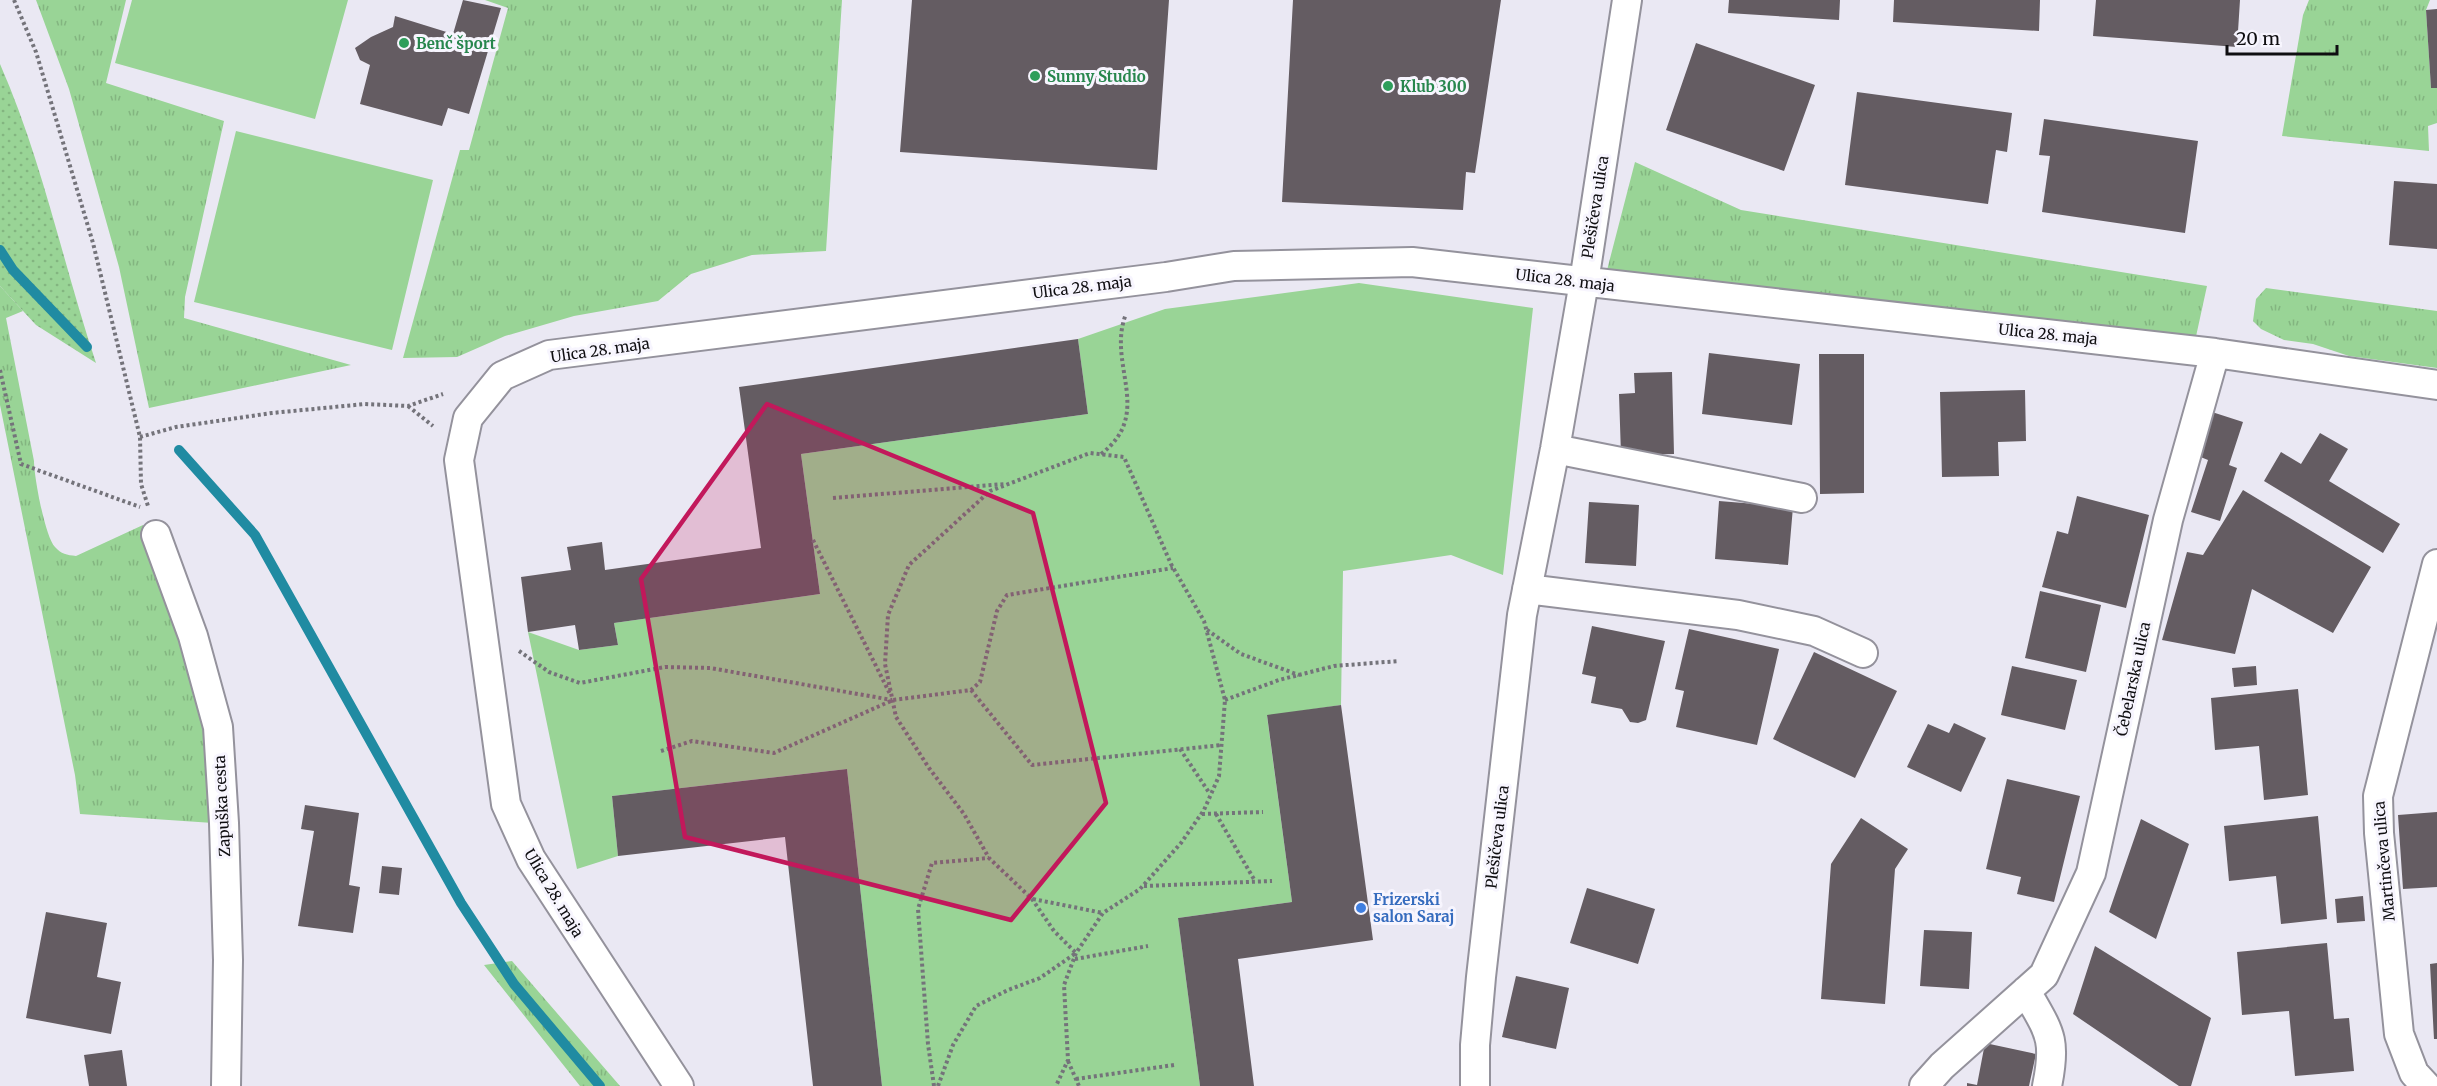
<svg xmlns="http://www.w3.org/2000/svg" width="2437" height="1086" viewBox="0 0 2437 1086" font-family="Merriweather,serif">
  <style>
    .grass { fill: url(#grass-tufts) }
    .park { fill: #99d496 }
    .garden { fill: url(#garden-dots) }
    .lines { fill: none; stroke-linecap: round; stroke-linejoin: round }
    .stream { stroke: #208ba2; stroke-width: 10 }
    .building { fill: #645c62 }
    .street-casing { stroke: #94929c; stroke-width: 32 }
    .path { stroke: #74737a; stroke-width: 4; stroke-dasharray: 3 3; stroke-linecap: butt }
    .street { stroke: #fff; stroke-width: 28 }
    .marked { fill: #c2185b; fill-opacity: 0.2; stroke: #c2185b; stroke-width: 4.5; stroke-linejoin: round }
    .leisure-dot { fill: #2e9e5b; stroke: #f7f5fe; stroke-width: 2 }
    .shop-dot { fill: #3f7fe0; stroke: #f7f5fe; stroke-width: 2 }
    .labels { text-anchor: middle; dominant-baseline: central; stroke-width: 6; stroke-linejoin: round; paint-order: stroke }
    .leisure-label { font-size: 15px; font-weight: bold; fill: #27864d; stroke: #f7f5fe; text-anchor: start }
    .street-label { font-size: 15px; fill: #0f0e11; stroke: #f7f5fe }
    .shop-label { font-size: 15px; font-weight: bold; fill: #366cbe; stroke: #f7f5fe; text-anchor: start }
  </style>
  <defs>
    <pattern id="grass-tufts" width="24" height="20" patternUnits="userSpaceOnUse" patternTransform="scale(1.5)"><rect width="24" height="20" fill="#99d496"/><path d="M3 7l-1-3M5 7V3M7 7l1-3M15 17l-1-3M17 17v-4M19 17l1-3" fill="none" stroke="#83b580"/></pattern>
    <pattern id="garden-dots" width="8" height="8" patternUnits="userSpaceOnUse" patternTransform="scale(1.5)"><rect width="8" height="8" fill="#99d496"/><path d="M2 2h.1M6 6h.1" fill="none" stroke="#83b580" stroke-width="1.8" stroke-linecap="round"/></pattern>
  </defs>
  <rect width="100%" height="100%" fill="#eae8f3"/>
  <path class="grass" d="M36,0H126L106,83L224,121L185,297L184,318L351,365L149,408L119,267L69,89Z
    M485,0H842L826,251L752,255L691,274L658,301L574,316L505,336L457,357L403,358L460,150H469L508,8Z
    M2309,0H2430L2426,10L2431,88H2437V123L2428,126L2429,151L2282,136L2303,15Z
    M1635,162L1741,210L2207,286L2195,341L1606,274Z
    M0,286L23,311L6,318L34,461C34,476 45,537 55,547C61,554 67,555 76,556L143,525L184,640L205,722L213,823L80,814L75,775L0,405Z
    M2266,288L2437,311V368L2349,356L2313,344L2284,340L2261,329L2253,321L2256,299Z
    M512,961L620,1086H580L484,965Z"/>
  <path class="park" d="M132,0H348L315,119L115,63Z
    M236,131L433,180L392,350L194,302Z
    M1359,283L1533,308L1503,575L1451,555L1343,571L1341,705L1267,716L1292,902L1178,918L1200,1086H882L847,769L612,796L618,856L577,869L528,632L579,650L618,645L614,623L820,594L801,454L1088,414L1078,339L1165,309Z"/>
  <path class="garden" d="M0,64C42,159 63,264 96,363L36,325L0,286Z"/>
  <g class="lines">
    <path class="stream" d="M0,250L13,270L87,347
      M179,450L255,535L461,903L514,984L600,1086"/>
  </g>
  <path class="building" d="M463,0L501,8L469,114L448,108L442,126L360,104L370,65L360,60L355,48L371,37L393,27L395,16L453,34Z
    M912,0H1169L1157,170L900,152Z
    M1293,0H1501L1475,173L1466,172L1463,210L1282,202Z
    M1729,0H1840L1839,20L1728,13Z
    M1894,0H2040L2039,31L1893,22Z
    M2096,0H2240L2237,47L2093,36Z
    M2437,9V88H2431L2426,10Z
    M1696,43L1815,85L1784,171L1666,130Z
    M1857,92L2012,113L2007,152L1996,150L1988,204L1845,185Z
    M2044,119L2198,141L2185,233L2042,212L2050,156L2039,155Z
    M2394,181L2437,184V249L2389,245Z
    M1078,339L1088,414L801,454L820,594L614,623L618,645L579,650L575,625L528,632L521,577L571,570L567,547L602,542L605,570L761,548L739,387Z
    M1709,353L1800,364L1792,425L1702,414Z
    M1819,354H1864V493L1820,494Z
    M1672,372L1674,454L1621,455L1619,394L1635,393L1634,373Z
    M2025,390L2026,441L1998,442L1999,476L1942,477L1940,392Z
    M2212,412L2243,422L2229,465L2237,468L2220,521L2191,512L2208,460L2198,456Z
    M2320,433L2348,449L2329,481L2400,524L2383,553L2264,481L2281,452L2301,464Z
    M2243,490L2371,567L2333,633L2252,589L2235,654L2162,640L2187,552L2203,555Z
    M2077,496L2149,515L2126,608L2042,587L2057,531L2068,534Z
    M1719,501L1793,507L1788,565L1715,559Z
    M1589,502L1639,505L1636,566L1585,563Z
    M2040,591L2101,605L2086,672L2025,658Z
    M1592,626L1665,641L1646,720L1638,723L1630,722L1622,709L1591,703L1596,677L1582,674Z
    M1689,629L1779,649L1757,745L1676,727L1684,691L1675,689Z
    M1814,652L1897,691L1855,778L1773,739Z
    M2012,666L2077,680L2065,730L2001,715Z
    M2256,666L2257,685L2234,687L2232,668Z
    M2298,689L2308,795L2264,800L2259,746L2215,750L2211,698Z
    M1341,705L1373,940L1238,959L1254,1086H1200L1178,918L1292,902L1267,715Z
    M1954,723L1986,738L1961,792L1907,767L1928,724L1949,733Z
    M847,769L882,1086H813L785,837L618,856L612,796Z
    M2007,779L2080,796L2054,902L2017,894L2021,877L1986,869Z
    M305,805L359,813L349,885L360,887L353,933L298,926L314,831L301,829Z
    M2437,812V887L2403,889L2398,815Z
    M2318,816L2327,919L2281,924L2276,876L2229,881L2224,826Z
    M1861,818L1908,849L1895,869L1885,1004L1821,999L1831,864Z
    M2141,819L2189,844L2156,939L2109,912Z
    M382,866L402,868L399,895L379,893Z
    M1587,888L1655,909L1638,964L1570,943Z
    M2363,896L2365,921L2337,923L2335,899Z
    M46,912L107,923L97,977L121,982L111,1034L26,1018Z
    M1924,930L1972,932L1969,989L1920,986Z
    M2327,943L2334,1019L2349,1018L2354,1071L2295,1076L2289,1011L2242,1015L2237,952Z
    M2095,946L2211,1018L2191,1086H2179L2073,1014Z
    M2437,963V1039H2434L2430,964Z
    M1516,976L1569,988L1556,1049L1502,1037Z
    M1985,1043L2036,1054L2029,1086H1967V1083L1977,1085Z
    M122,1050L127,1086H89L84,1055Z"/>
  <g class="lines">
    <defs>
      <path id="street" d="M1555,449L1802,498
        M156,535L193,636L218,727L224,823L228,960L226,1086
        M1527,589L1738,615L1814,631L1863,653
        M2026,991C2049,1032 2057,1038 2047,1086
        M679,1086L531,859L506,804L459,460L468,418L502,376L549,355L1166,277L1234,266L1412,262L2215,353L2437,385
        M1475,1086V1045L1481,977L1522,615L1555,449L1584,282L1627,0
        M1924,1086L1942,1066L2044,975L2091,873L2168,520L2215,353
        M2426,1086L2414,1073L2399,1034L2379,833L2378,796L2437,564"/>
    </defs>
    <use href="#street" class="street-casing"/>
    <path class="path" d="M14,0L36,52L93,243L140,437L141,484L148,506
      M0,370L21,464L140,507
      M408,406L433,426
      M140,437L176,427L272,413L365,404L408,406L443,394
      M1101,454C1155,413 1106,364 1126,314
      M833,498L1005,484
      M813,540L890,694
      M1207,630L1241,654L1299,675
      M519,651L549,672L580,683L665,667L710,668L892,700
      M971,690L1032,765L1222,745
      M1225,700L1279,680L1334,666L1399,661
      M1180,749L1210,794
      M661,751L692,741L774,753L893,700L971,690L980,682L997,611L1007,595L1173,568
      M1202,814L1263,812
      M1216,814L1255,881
      M1144,886L1272,881
      M1033,899L1103,913
      M1075,959L1148,946
      M1068,1061L1079,1086
      M1076,1079L1174,1065
      M934,1086L928,1044L918,909L932,863L989,858
      M938,1086L953,1045L976,1006L1008,990L1040,978L1076,953L1054,931L1032,899L989,858L964,814L929,768L896,717L885,664L888,615L909,565L990,491L1090,453L1124,457L1171,564L1204,621L1225,700L1219,776L1204,810L1181,843L1140,889L1103,913L1076,953L1064,985L1068,1060L1056,1086"/>
    <use href="#street" class="street"/>
  </g>
  <path class="marked" d="M767,404L1033,513L1106,803L1011,920L685,837L641,579Z"/>
  <g class="leisure-dot">
    <circle cx="404" cy="43" r="6"/>
    <circle cx="1035" cy="76" r="6"/>
    <circle cx="1388" cy="86" r="6"/>
  </g>
  <circle class="shop-dot" cx="1361" cy="908" r="6"/>
  <g class="labels">
    <g class="leisure-label">
      <text x="416" y="43">Benč šport</text>
      <text x="1047" y="76">Sunny Studio</text>
      <text x="1400" y="86">Klub 300</text>
    </g>
    <g class="street-label">
      <text transform="translate(1595 207) rotate(-81)">Plešičeva ulica</text>
      <text transform="translate(1565 280) rotate(7)">Ulica 28. maja</text>
      <text transform="translate(1082 287) rotate(-7)">Ulica 28. maja</text>
      <text transform="translate(2048 334) rotate(6)">Ulica 28. maja</text>
      <text transform="translate(600 350) rotate(-8)">Ulica 28. maja</text>
      <text transform="translate(2133 679) rotate(-78)">Čebelarska ulica</text>
      <text transform="translate(222 806) rotate(-93)">Zapuška cesta</text>
      <text transform="translate(1497 837) rotate(-83)">Plešičeva ulica</text>
      <text transform="translate(2384 861) rotate(-95)">Martinčeva ulica</text>
      <text transform="translate(554 893) rotate(59)">Ulica 28. maja</text>
    </g>
    <g class="shop-label">
      <text x="1373" y="899">Frizerski<tspan x="1373" dy="17">salon Saraj</tspan></text>
    </g>
  </g>
  <path d="M2227 45v9h110v-9" fill="none" stroke="#0f0e11" stroke-width="3"/>
  <text x="2236" y="45" font-size="18" fill="#0f0e11" stroke="#f7f5fe" stroke-width="4.5" paint-order="stroke">20 m</text>
</svg>
